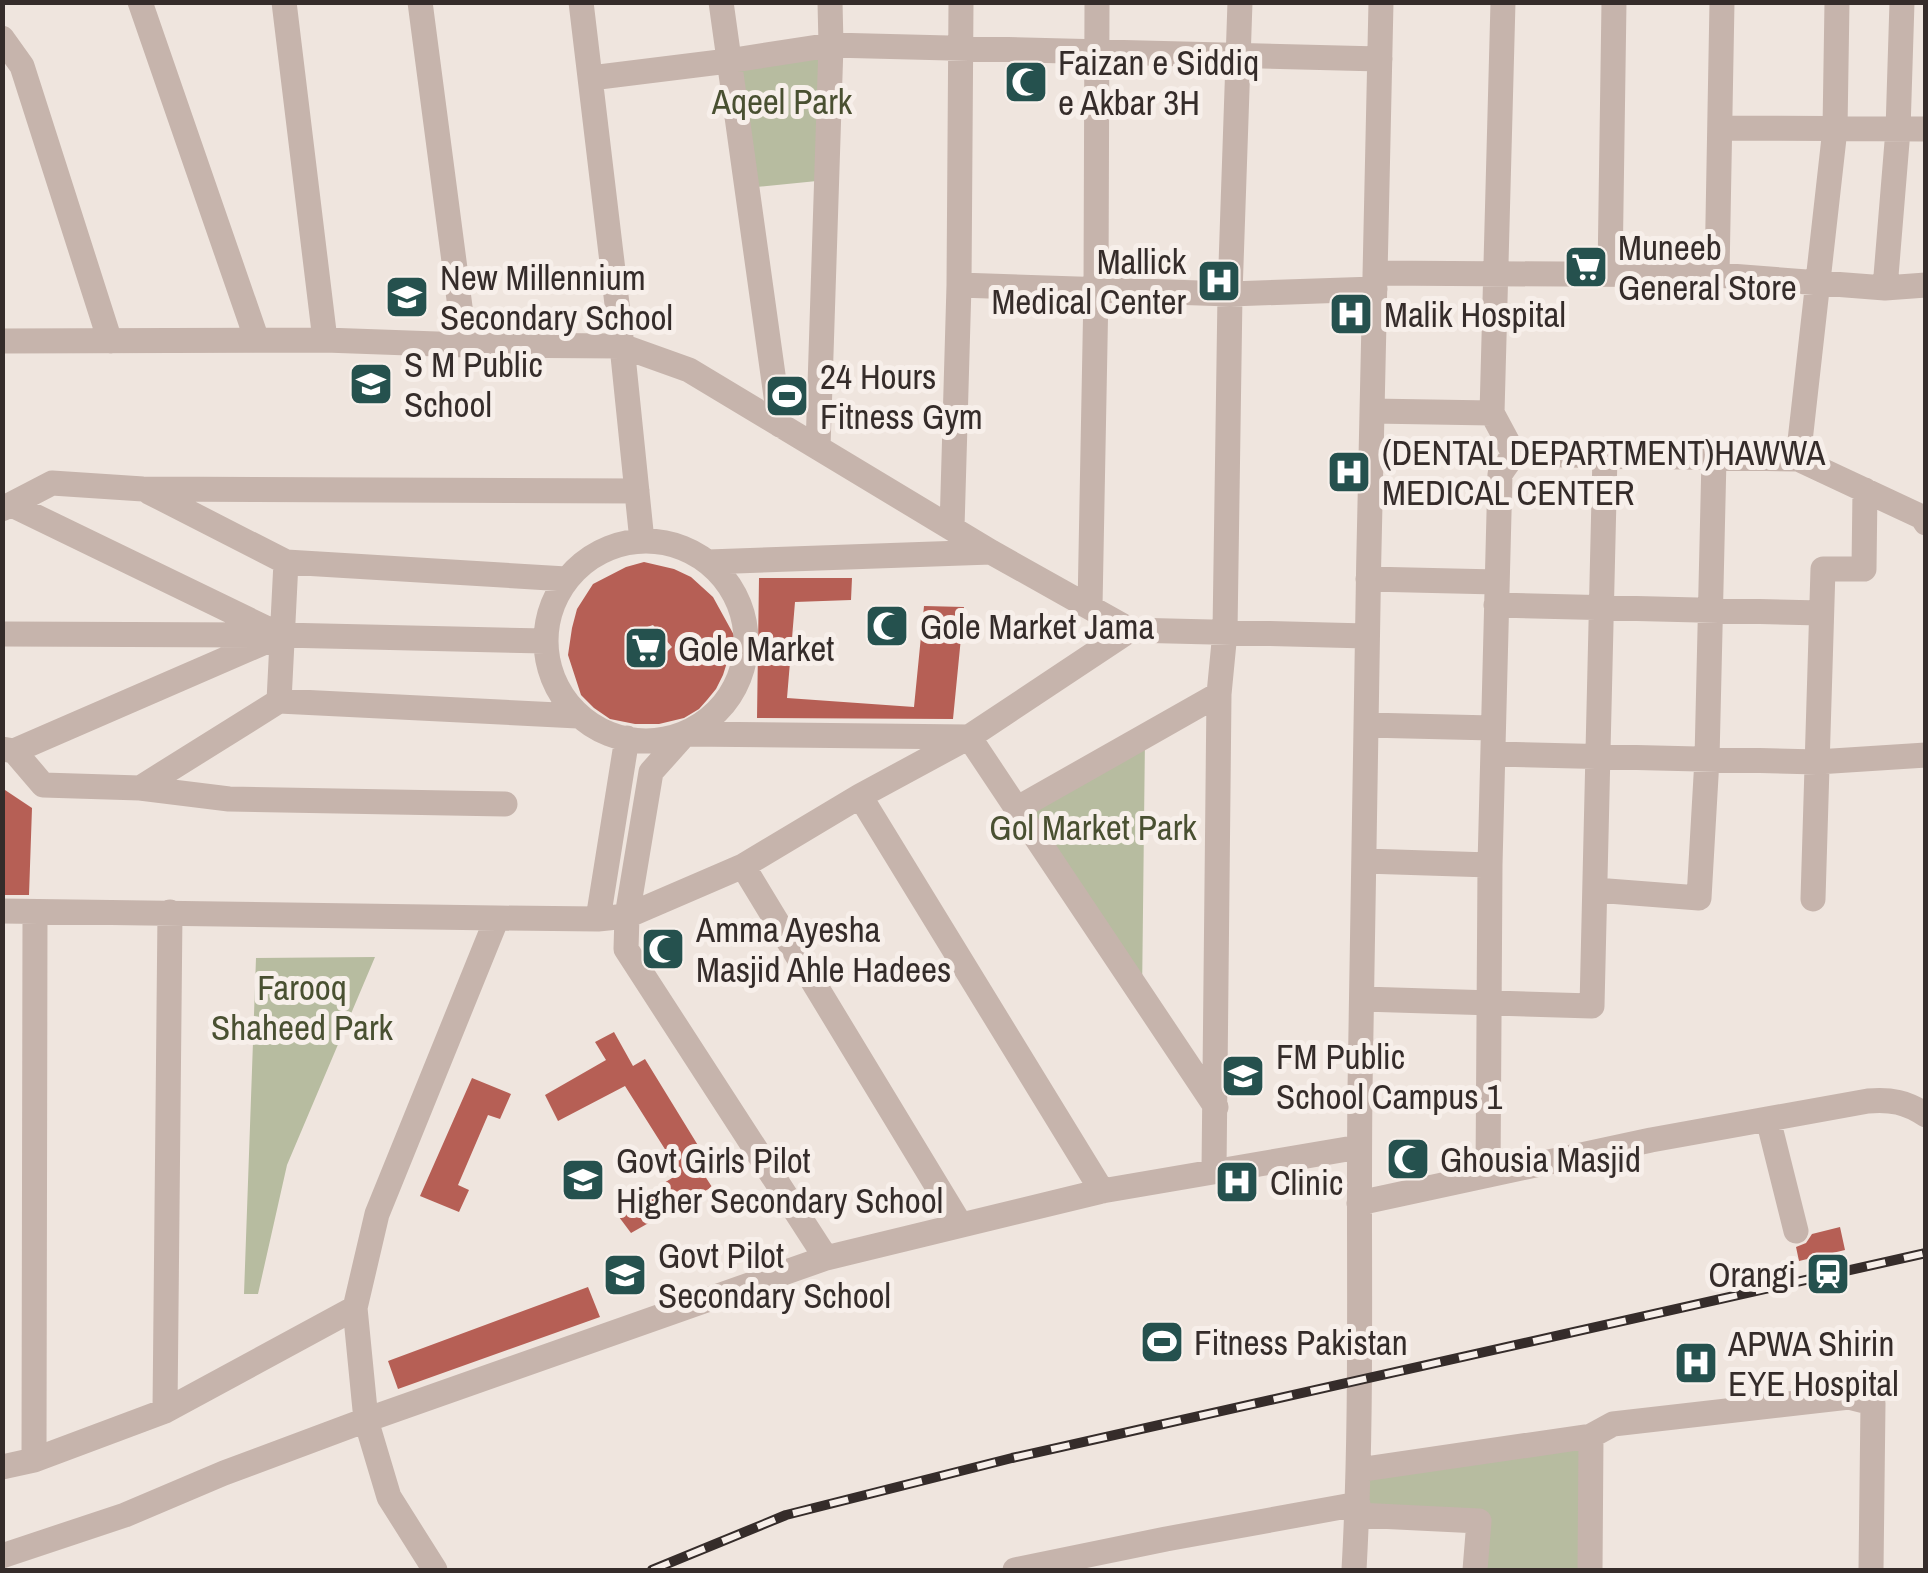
<svg xmlns="http://www.w3.org/2000/svg" width="1928" height="1573" viewBox="0 0 1928 1573" font-family="'Archivo Narrow',sans-serif">
  <style>
    .green { fill: #b7bca0 }
    .building { fill: #b65f55; fill-rule: evenodd }
    .lines { fill: none; stroke-linecap: round; stroke-linejoin: round }
    .minor { stroke: #c6b4ac; stroke-width: 25 }
    .rail-casing { stroke: #352c2a; stroke-width: 10 }
    .rail { stroke: #f7efea; stroke-width: 6; stroke-dasharray: 19; stroke-linecap: butt }
    .labels { text-anchor: middle; dominant-baseline: central; stroke-width: 10; stroke-linejoin: round; paint-order: stroke }
    .poi-label { font-size: 35px; fill: #352c2a; stroke: #f7efea; text-anchor: start }
    .park-label { font-size: 35px; fill: #495031; stroke: #f7efea }
  </style>
  <rect width="100%" height="100%" fill="#efe5de"/>
  <path class="green" d="M831,45L827,180L746,188L728,61Z
    M1145,737L1142,997L1018,808Z
    M375,957L287,1165L258,1294H244L256,958Z
    M1591,1436L1590,1570H1475L1479,1521L1357,1515L1358,1470Z"/>
  <path class="building" d="M644,562L674,569L691,577L713,597L735,637L723,675L716,689L707,700L699,709L684,718L659,724H635L610,719L594,708L581,695L568,655L572,628L577,609L593,584L626,567ZM653,625L672,647L651,667L631,659L630,633Z
    M759,578H852L851,600L795,602L787,698L914,707L924,606L964,607L953,719L757,718Z
    M2,788L32,808L29,895H2Z
    M614,1032L633,1066L645,1059L710,1165L701,1170L712,1187L631,1233L616,1213L680,1173L625,1086L558,1121L545,1095L606,1060L595,1042Z
    M472,1078L511,1094L500,1119L488,1115L458,1185L469,1190L459,1212L420,1196Z
    M1840,1227L1845,1250L1799,1261L1796,1247L1806,1243L1812,1234Z
    M588,1287L600,1317L398,1389L388,1361Z"/>
  <g class="lines">
    <path class="minor" d="M140,2L257,340
      M284,2L325,340
      M420,2L465,345
      M581,2L622,346L642,541
      M721,2L780,425
      M2,38L22,66L110,341
      M591,78L728,61L831,45L1380,59
      M1720,128L1926,129
      M1375,273L1717,275L1885,288L1926,285
      M1610,274L1614,2
      M1717,275L1722,2
      M959,285L1230,294L1375,289
      M1885,288L1898,130L1902,2
      M2,341L325,340L465,345L622,346L689,370L991,552L1130,630L1367,636
      M1372,411L1492,413L1514,454L1798,459L1922,517L1926,523
      M1492,413L1503,2
      M818,447L831,45L830,2
      M1798,459L1835,129L1837,2
      M149,492L286,562L566,579
      M12,505L272,631
      M2,509L52,483L143,489L637,491
      M952,528L959,285L961,2
      M546 641a100 100 0 1 1 200 0a100 100 0 1 1-200 0Z
      M708,562L991,552
      M1368,579L1497,582
      M1496,605L1821,613
      M1090,607L1096,291L1097,2
      M2,634L281,635L545,641
      M279,701L286,562
      M1366,725L1493,728
      M2,749L14,751L43,785L140,788L229,799L505,804
      M14,751L272,639
      M1493,754L1817,762L1926,755
      M140,788L279,701L578,716
      M860,796L1102,1191
      M1018,808L1219,694
      M1364,861L1490,865
      M743,866L960,1224
      M1595,890L1699,898L1707,759L1714,458
      M1813,899L1823,569H1864L1865,490
      M2,911L497,918L598,919L627,916L743,866L860,796L969,737L1130,630
      M598,919L627,738
      M1362,999L1592,1006L1605,455
      M1768,1119L1796,1231
      M1214,1171L1219,694L1225,632L1230,294L1240,2
      M1488,1175L1490,865L1500,474L1514,454
      M1359,1203L1651,1140L1868,1101C1891,1099 1906,1102 1926,1115
      M826,1258L626,949L627,916L651,772L685,734L969,737L1216,1107
      M165,1411L170,912
      M34,1460L35,912
      M2,1467L34,1460L165,1411L355,1308
      M1358,1470L1591,1436L1613,1424L1849,1397L1873,1403L1871,1570
      M1357,1515L1479,1521L1475,1570
      M2,1556L125,1515L224,1473L366,1420L826,1258L1102,1191L1359,1147
      M435,1570L389,1497L366,1420L355,1308L377,1214L497,918
      M1015,1570L1166,1539L1358,1504
      M1354,1570C1363,1410 1358,1250 1360,1090C1366,727 1371,365 1381,2
      M1590,1570L1591,1436"/>
    <defs>
      <path id="rail" d="M652,1570L786,1515L1012,1458L1926,1253"/>
    </defs>
    <use href="#rail" class="rail-casing"/>
    <use href="#rail" class="rail"/>
  </g>
  <defs>
    <symbol id="mosque-square" viewBox="-11 -11 22 22"><rect x="-9" y="-9" width="18" height="18" rx="4" fill="#25514e" stroke="#f7efea"/><path d="M3.5-4.9A6 6 0 1 0 3.5 4.9A5 5 0 1 1 3.5-4.9Z" fill="#fff"/></symbol>
    <symbol id="supermarket-square" viewBox="-11 -11 22 22"><rect x="-9" y="-9" width="18" height="18" rx="4" fill="#25514e" stroke="#f7efea"/><path d="M-6-5.5h2.5l.6 2H6L4.5 2H-2.5L-4.4-4H-6ZM-1.5 3.2a1.3 1.3 0 1 0 .1 0ZM3 3.2a1.3 1.3 0 1 0 .1 0Z" fill="#fff"/></symbol>
    <symbol id="hospital-square" viewBox="-11 -11 22 22"><rect x="-9" y="-9" width="18" height="18" rx="4" fill="#25514e" stroke="#f7efea"/><path d="M-5-5h3v3.5h4V-5h3V5h-3V1.5h-4V5h-3Z" fill="#fff"/></symbol>
    <symbol id="school-square" viewBox="-11 -11 22 22"><rect x="-9" y="-9" width="18" height="18" rx="4" fill="#25514e" stroke="#f7efea"/><path d="M0-5L7-2L0 1L-7-2ZM-4 1L0 2.5L4 1V4Q0 6-4 4Z" fill="#fff"/></symbol>
    <symbol id="stadium-square" viewBox="-11 -11 22 22"><rect x="-9" y="-9" width="18" height="18" rx="4" fill="#25514e" stroke="#f7efea"/><path d="M0-5a6.5 5 0 1 0 0 10a6.5 5 0 1 0 0-10ZM-3.5-1.8h7v3.6h-7Z" fill="#fff"/></symbol>
    <symbol id="station-square" viewBox="-11 -11 22 22"><rect x="-9" y="-9" width="18" height="18" rx="4" fill="#25514e" stroke="#f7efea"/><path d="M-3-6H3Q5-6 5-4V2Q5 4 3 4L4.5 6H3L1.5 4h-3L-3 6H-4.5L-3 4Q-5 4-5 2V-4Q-5-6-3-6ZM-3.5-4v3h7v-3ZM-3.5 1v1.5H-2V1ZM2 1v1.5H3.5V1Z" fill="#fff"/></symbol>
  </defs>
  <g fill-rule="evenodd">
    <use href="#mosque-square" x="1001" y="57" width="50" height="50"/>
    <use href="#supermarket-square" x="1561" y="242" width="50" height="50"/>
    <use href="#hospital-square" x="1194" y="256" width="50" height="50"/>
    <use href="#school-square" x="382" y="272" width="50" height="50"/>
    <use href="#hospital-square" x="1326" y="289" width="50" height="50"/>
    <use href="#school-square" x="346" y="359" width="50" height="50"/>
    <use href="#stadium-square" x="762" y="371" width="50" height="50"/>
    <use href="#hospital-square" x="1324" y="447" width="50" height="50"/>
    <use href="#mosque-square" x="862" y="601" width="50" height="50"/>
    <use href="#supermarket-square" x="621" y="623" width="50" height="50"/>
    <use href="#mosque-square" x="638" y="924" width="50" height="50"/>
    <use href="#school-square" x="1218" y="1051" width="50" height="50"/>
    <use href="#mosque-square" x="1383" y="1134" width="50" height="50"/>
    <use href="#school-square" x="558" y="1155" width="50" height="50"/>
    <use href="#hospital-square" x="1212" y="1157" width="50" height="50"/>
    <use href="#station-square" x="1803" y="1249" width="50" height="50"/>
    <use href="#school-square" x="600" y="1250" width="50" height="50"/>
    <use href="#stadium-square" x="1137" y="1317" width="50" height="50"/>
    <use href="#hospital-square" x="1671" y="1338" width="50" height="50"/>
  </g>
  <g class="labels">
    <g class="poi-label">
      <text x="1058" y="62">Faizan e Siddiq<tspan x="1058" dy="40">e Akbar 3H</tspan></text>
      <text x="1618" y="247">Muneeb<tspan x="1618" dy="40">General Store</tspan></text>
      <text x="1186" y="261" text-anchor="end">Mallick<tspan x="1186" dy="40">Medical Center</tspan></text>
      <text x="440" y="277">New Millennium<tspan x="440" dy="40">Secondary School</tspan></text>
      <text x="1384" y="314">Malik Hospital</text>
      <text x="404" y="364">S M Public<tspan x="404" dy="40">School</tspan></text>
      <text x="820" y="376">24 Hours<tspan x="820" dy="40">Fitness Gym</tspan></text>
      <text x="1382" y="452">(DENTAL DEPARTMENT)HAWWA<tspan x="1382" dy="40">MEDICAL CENTER</tspan></text>
      <text x="920" y="626">Gole Market Jama</text>
      <text x="678" y="648">Gole Market</text>
      <text x="696" y="929">Amma Ayesha<tspan x="696" dy="40">Masjid Ahle Hadees</tspan></text>
      <text x="1276" y="1056">FM Public<tspan x="1276" dy="40">School Campus 1</tspan></text>
      <text x="1440" y="1159">Ghousia Masjid</text>
      <text x="616" y="1160">Govt Girls Pilot<tspan x="616" dy="40">Higher Secondary School</tspan></text>
      <text x="1270" y="1182">Clinic</text>
      <text x="658" y="1255">Govt Pilot<tspan x="658" dy="40">Secondary School</tspan></text>
      <text x="1796" y="1274" text-anchor="end">Orangi</text>
      <text x="1194" y="1342">Fitness Pakistan</text>
      <text x="1728" y="1343">APWA Shirin<tspan x="1728" dy="40">EYE Hospital</tspan></text>
    </g>
    <g class="park-label">
      <text x="782" y="101">Aqeel Park</text>
      <text x="1093" y="827">Gol Market Park</text>
      <text x="302" y="987">Farooq<tspan x="302" dy="40">Shaheed Park</tspan></text>
    </g>
  </g>
  <rect width="1928" height="1573" fill="none" stroke="#352c2a" stroke-width="10"/>
</svg>
